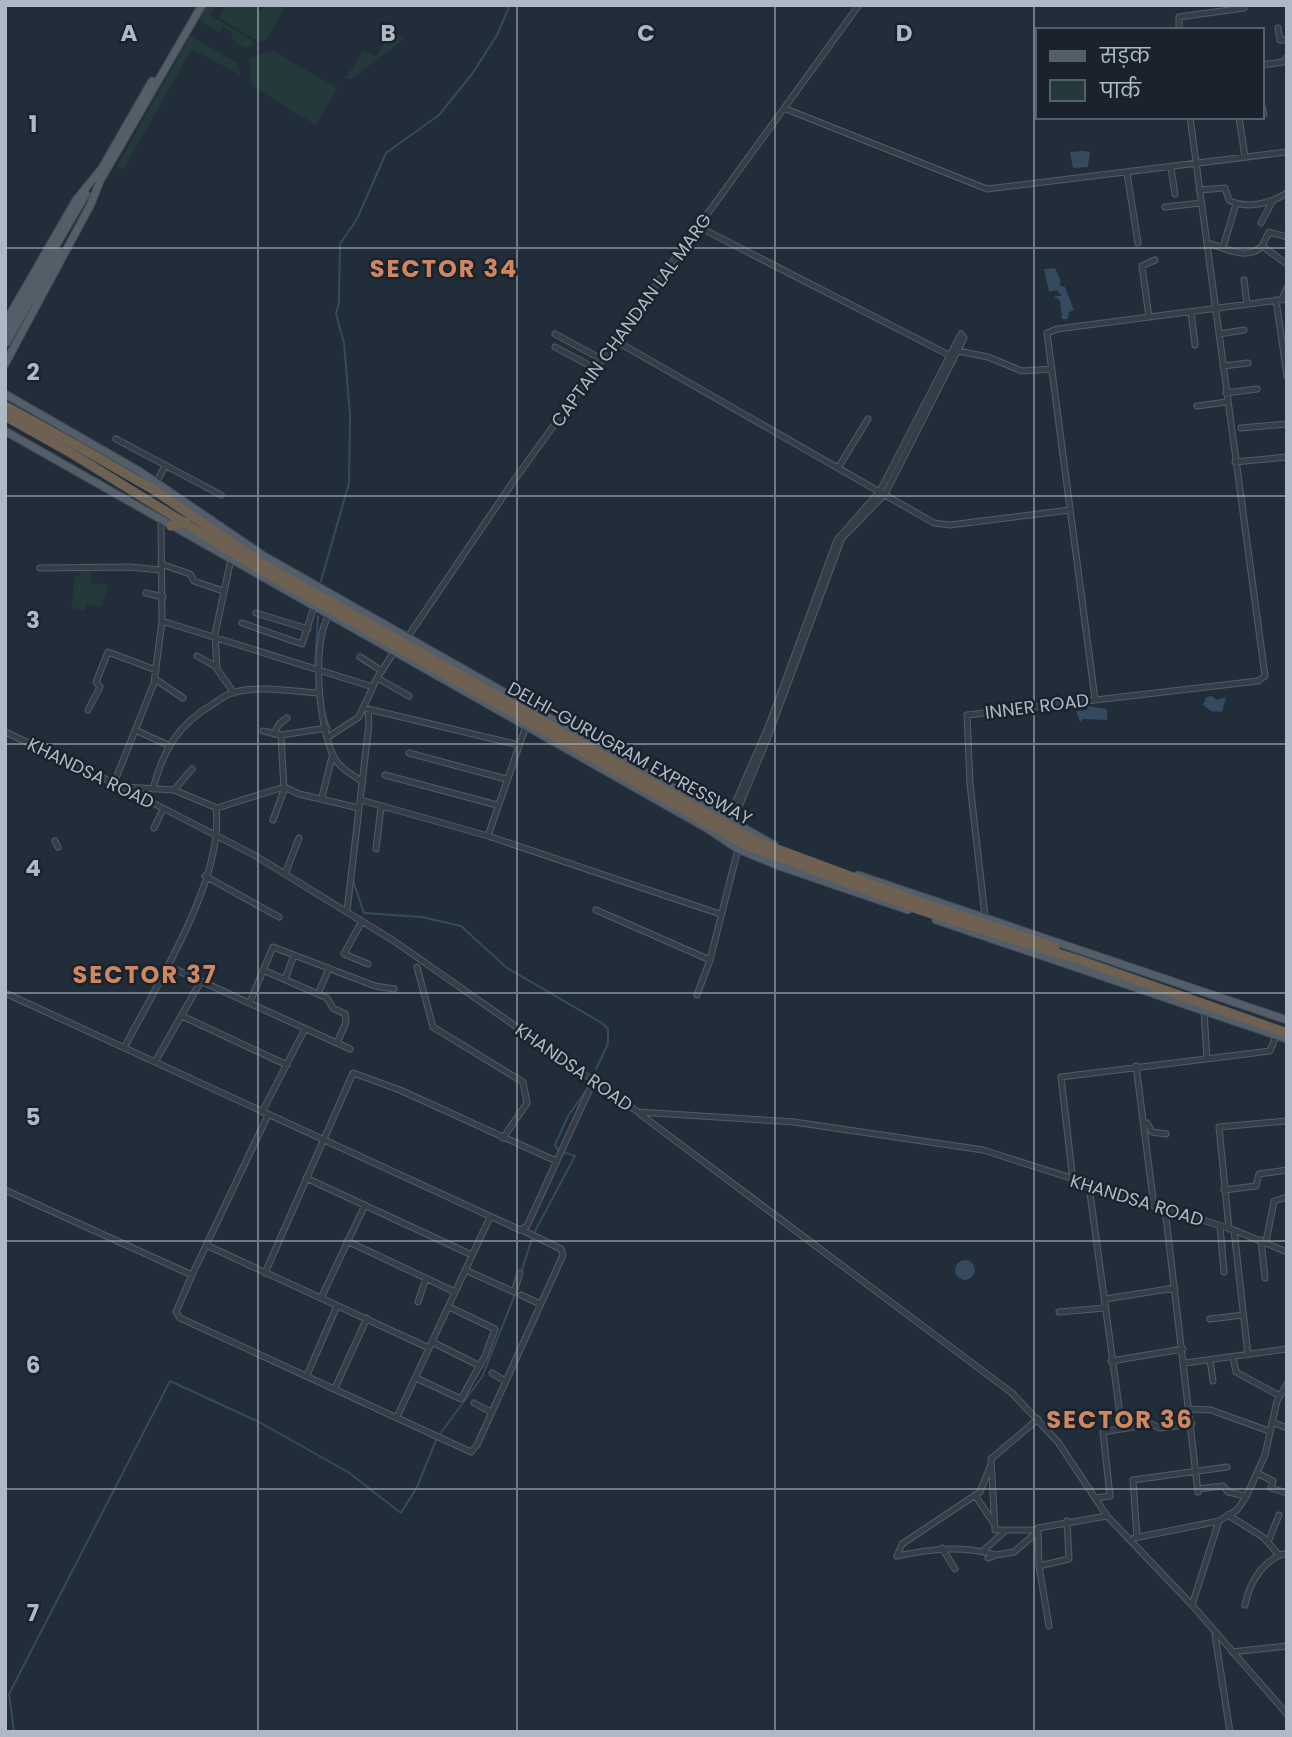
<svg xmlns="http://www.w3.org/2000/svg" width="1292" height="1737" viewBox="0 0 1292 1737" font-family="Poppins,'Noto Sans Devanagari',sans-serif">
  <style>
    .green { fill: #243a3a }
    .water { fill: #354a5f }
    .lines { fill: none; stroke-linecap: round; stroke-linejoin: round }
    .stream { stroke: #354a5f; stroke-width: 2 }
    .minor-casing { stroke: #525c66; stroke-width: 7 }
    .major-casing { stroke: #414a55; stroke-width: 9 }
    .highway-casing { stroke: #3f4953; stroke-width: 10 }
    .minor { stroke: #353e48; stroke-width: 5 }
    .major { stroke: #535e68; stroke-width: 7 }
    .highway { stroke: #6e6152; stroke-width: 9 }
    .highway-bridge-casing { stroke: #3f4953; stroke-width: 10; stroke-linecap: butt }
    .highway-bridge { stroke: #6e6152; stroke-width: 9 }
    .grid { fill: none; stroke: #afb9c5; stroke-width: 2; stroke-opacity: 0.55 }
    .labels { text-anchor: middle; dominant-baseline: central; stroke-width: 5; stroke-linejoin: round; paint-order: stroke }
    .street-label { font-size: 18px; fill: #afb9c5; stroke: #1a232d }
    .district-label { font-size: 24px; font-weight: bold; letter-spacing: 2px; fill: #d0875f; stroke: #1a232d }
    .grid-label { font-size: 23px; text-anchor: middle; font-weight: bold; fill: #afb9c5; stroke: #1a232d; stroke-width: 5; stroke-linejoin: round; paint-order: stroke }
  </style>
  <rect width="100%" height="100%" fill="#212d38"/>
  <path class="green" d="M207,5H215L210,15L256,43L245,48L231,39L233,33L223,27L219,32L199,20Z
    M226,5H251L261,11L265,5H286L267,39L259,42L219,17Z
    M392,32L404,39L352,79H345L363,51L376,56Z
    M190,36L237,63L240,75L192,49L123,170L117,166Z
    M273,51L337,88L316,125L252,86L249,58Z
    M81,571H91L90,583L108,584L102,607L87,604L85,611L71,608L75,576H80Z"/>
  <path class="water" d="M1082,151L1090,152L1088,167L1073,168L1070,152Z
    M1055,268L1061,282L1059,285L1065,287L1074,310L1069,312L1068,319H1062L1060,301L1054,296H1062L1057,290L1049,292L1044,269Z
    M1212,696L1216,700L1226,697L1222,712L1211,711L1203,705L1206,697Z
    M1088,706L1107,709V720L1083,719L1080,722L1076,711L1087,710Z
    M955 1270a10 10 0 1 1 20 0a10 10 0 1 1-20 0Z"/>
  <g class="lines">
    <path class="stream" d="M321,581L349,483L350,415L344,343L336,314L339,302L340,244L357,219L386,153L439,115L472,74L497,35L510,5
      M315,667L318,616
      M323,707L328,725
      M353,881L364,913L422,917L461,926L507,968L602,1023L608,1029V1044L596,1069
      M558,1150L555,1145L568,1116L585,1092
      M534,1233L575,1156L563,1152
      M521,1273L532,1238
      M440,1434L482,1377L516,1292
      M14,1732L9,1694L170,1381L257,1421L348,1472L401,1513L417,1487L437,1438"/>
    <defs>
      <path id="minor" d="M1278,28L1280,40H1287
        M1179,30V17L1244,8
        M1262,65L1283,62L1287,57
        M1262,106L1264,114
        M786,109L987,189L1287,152
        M1239,117L1245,157
        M1171,168L1175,194
        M1127,173L1138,243
        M1199,190L1225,188L1229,200C1245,210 1272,203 1287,193
        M1165,207L1201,203
        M1261,223L1272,202
        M699,227L949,355
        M1207,243C1224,247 1247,262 1262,246L1287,264
        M1262,246L1269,232L1287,237
        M1223,247L1236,204
        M1244,280L1247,304
        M1282,299L1287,288
        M1276,300L1287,376
        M1191,312L1195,345
        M1149,317L1142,266L1155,260
        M555,334L603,360
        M1219,334L1244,330
        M616,341L934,523L950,525L1070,510
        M555,347L596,369
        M958,351L988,357L1022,371L1052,369
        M1223,366L1248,363
        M1226,393L1257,389
        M1197,406L1227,402
        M1241,428L1287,424
        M116,439L221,495
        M1235,462L1287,457
        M838,468L868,419
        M156,483L165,466
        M231,559L215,634L217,669L234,693
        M161,564L190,574L194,581L223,591
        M40,568L129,567L161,570
        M146,593L163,597
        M256,613L308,629
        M329,615C311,642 319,729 334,757C339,768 353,775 363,782
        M162,621L373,687
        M242,623L302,644L314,607
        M407,638L515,479L859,5
        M197,656L217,667
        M360,657L382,671
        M377,678L409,696
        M155,679L183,698
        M1095,699L1047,333L1057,329L1287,299
        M364,708L519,745
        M88,710L100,687L96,682L108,652L156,670
        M526,726L488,836L720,914
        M135,730L168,745
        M263,731L281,735L327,728
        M5,732L122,787L254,855L394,941L638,1112L794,1122L983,1150L1234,1230L1287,1252
        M274,734L279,724L287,718
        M328,737L359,717L377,678L394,652
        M409,753L506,779
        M385,775L497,805
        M114,783L154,683L162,621L161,521
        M125,787L174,790L217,808L284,787L299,794L359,808
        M153,789C163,751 177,725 213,704C218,701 225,695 232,693C257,685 291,691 318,693
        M174,790L192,769
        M322,797L332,757
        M361,800L488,836
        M728,819L769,725L837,540L880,491L961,334L964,338L954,358L885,494L842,538L766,742L733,821
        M273,820L284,790L281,735
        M154,828L163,809
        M55,841L58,847
        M376,849L381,807
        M285,874L299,838
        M205,876L279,917
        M596,910L710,960
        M347,911L369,724L368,710
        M985,916L970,784L967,715L1258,681L1265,676L1190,117
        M362,921L344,954L368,964
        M168,966L350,1049
        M417,967L433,1027L523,1082L527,1103L503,1138
        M263,970L327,998L333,1008L345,1014L346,1022L337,1043
        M285,979L294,955
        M5,993L520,1230L527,1226L593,1082
        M318,994L329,968
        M697,995L710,960L738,849
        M250,1002L273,947L375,986L394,989
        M1204,1011L1207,1058
        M182,1016L287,1065
        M124,1048C156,986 225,878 216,808
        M155,1062L201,981
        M1136,1066L1154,1206
        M262,1112L305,1029
        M640,1114L1012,1393L1058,1442L1107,1516L1192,1605L1287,1714
        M1147,1123L1152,1132L1166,1134
        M306,1178L472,1255
        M1073,1181L1061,1077L1270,1051L1276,1036
        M1089,1186L1122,1429
        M5,1190L192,1275L268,1115
        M1224,1190L1256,1186L1259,1174L1287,1170
        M1165,1209L1198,1492
        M1220,1226L1224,1272
        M1229,1229L1219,1127L1287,1121
        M1234,1230L1248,1355
        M1261,1240L1265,1278
        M347,1241L455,1292
        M1266,1242L1274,1201L1287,1197
        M208,1246L429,1348
        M465,1270L514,1292L520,1273
        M265,1273L353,1073L400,1090L556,1161
        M192,1275L176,1312L180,1318L471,1452L477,1445L563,1255L561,1249L522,1230
        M521,1295L540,1304
        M321,1298L365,1205
        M1105,1299L1175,1288
        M418,1302L426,1278
        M1059,1312L1105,1308
        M1210,1319L1243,1315
        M432,1342L480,1366
        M1233,1357L1236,1372L1280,1396
        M1210,1360L1213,1381
        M1111,1361L1183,1349
        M1185,1363L1287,1349
        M492,1373L505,1381
        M307,1375L337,1306
        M416,1378L461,1399L485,1356L495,1329L449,1307
        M335,1388L367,1318
        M474,1403L491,1412
        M1190,1409L1211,1410L1269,1431
        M397,1417L490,1217
        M1272,1422L1287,1428
        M1257,1473L1273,1481L1271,1488L1287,1493
        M1198,1489L1223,1486L1228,1492L1246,1496
        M975,1495L993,1522
        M1095,1498L1110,1496L1103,1432L1152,1424L1159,1428L1192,1424
        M1228,1515L1263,1537L1279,1555
        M1037,1530H995L991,1459L1038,1419
        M1137,1537L1133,1480L1227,1467
        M1134,1538L1219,1521
        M1268,1542L1279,1515
        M942,1548L955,1569
        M983,1551L1004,1532
        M996,1555L1014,1552L1036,1533
        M897,1556L902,1544L980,1492L991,1464
        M897,1556C932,1549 961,1545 996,1555L988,1558
        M1039,1566L1069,1559L1067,1521
        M1192,1605L1219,1521L1237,1510L1246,1497L1265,1455L1277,1401L1287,1384
        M1245,1605C1249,1583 1264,1558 1287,1553
        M1049,1626L1039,1566L1038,1528L1107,1516
        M1215,1635L1230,1732
        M1232,1652L1287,1646"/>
      <path id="major" d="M5,323L76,200L102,168L152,81
        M5,333L86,194
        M6,343L59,252
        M5,364L91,204L100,181L202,5
        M5,394L139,471L264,556L774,845
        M5,431L708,829L738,849L779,866L908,910
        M858,875L1287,1020
        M936,920L1287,1039"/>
      <path id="highway" d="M76,445L154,490L261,563L755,841L928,905L1055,947
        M71,453L259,569L748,846L923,911L1079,960L1287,1033
        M171,526L186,522"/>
    </defs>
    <use href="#minor" class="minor-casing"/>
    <use href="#major" class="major-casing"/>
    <use href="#highway" class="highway-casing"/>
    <use href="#minor" class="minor"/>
    <use href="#major" class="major"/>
    <use href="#highway" class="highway"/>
    <defs>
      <path id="highway-bridge" d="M5,406L76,445
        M5,416L71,453"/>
    </defs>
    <use href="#highway-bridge" class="highway-bridge-casing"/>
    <use href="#highway-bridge" class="highway-bridge"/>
  </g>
  <path class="grid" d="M258,5V1732M517,5V1732M775,5V1732M1034,5V1732M5,248H1287M5,496H1287M5,744H1287M5,993H1287M5,1241H1287M5,1489H1287"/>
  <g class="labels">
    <g class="street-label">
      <text transform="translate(631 320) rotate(-54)">CAPTAIN CHANDAN LAL MARG</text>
      <text transform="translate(1037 706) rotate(-7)">INNER ROAD</text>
      <text transform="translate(630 753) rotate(29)">DELHI-GURUGRAM EXPRESSWAY</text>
      <text transform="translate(91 773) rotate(26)">KHANDSA ROAD</text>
      <text transform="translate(574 1067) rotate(35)">KHANDSA ROAD</text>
      <text transform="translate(1137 1200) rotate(17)">KHANDSA ROAD</text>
    </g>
    <g class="district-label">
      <text x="444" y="268">SECTOR 34</text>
      <text x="145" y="974">SECTOR 37</text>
      <text x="1120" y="1419">SECTOR 36</text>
    </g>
  </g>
  <g class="grid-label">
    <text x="129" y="41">A</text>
    <text x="388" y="41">B</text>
    <text x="646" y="41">C</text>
    <text x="904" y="41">D</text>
    <text x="33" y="132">1</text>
    <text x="33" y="380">2</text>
    <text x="33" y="628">3</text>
    <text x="33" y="876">4</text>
    <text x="33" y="1125">5</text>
    <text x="33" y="1373">6</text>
    <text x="33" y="1621">7</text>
  </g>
  <rect width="1292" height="1737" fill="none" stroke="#afb9c5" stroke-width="14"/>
  <rect x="1036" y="28" width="228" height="91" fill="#1a232d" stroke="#565f6a" stroke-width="2"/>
  <rect x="1050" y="51" width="35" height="10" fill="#535e68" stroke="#565f6a" stroke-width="2"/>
  <text x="1100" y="63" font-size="21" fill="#afb9c5">सड़क</text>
  <rect x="1050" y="80" width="35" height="21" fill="#243a3a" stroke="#565f6a" stroke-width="2"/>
  <text x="1100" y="98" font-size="21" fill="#afb9c5">पार्क</text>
</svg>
